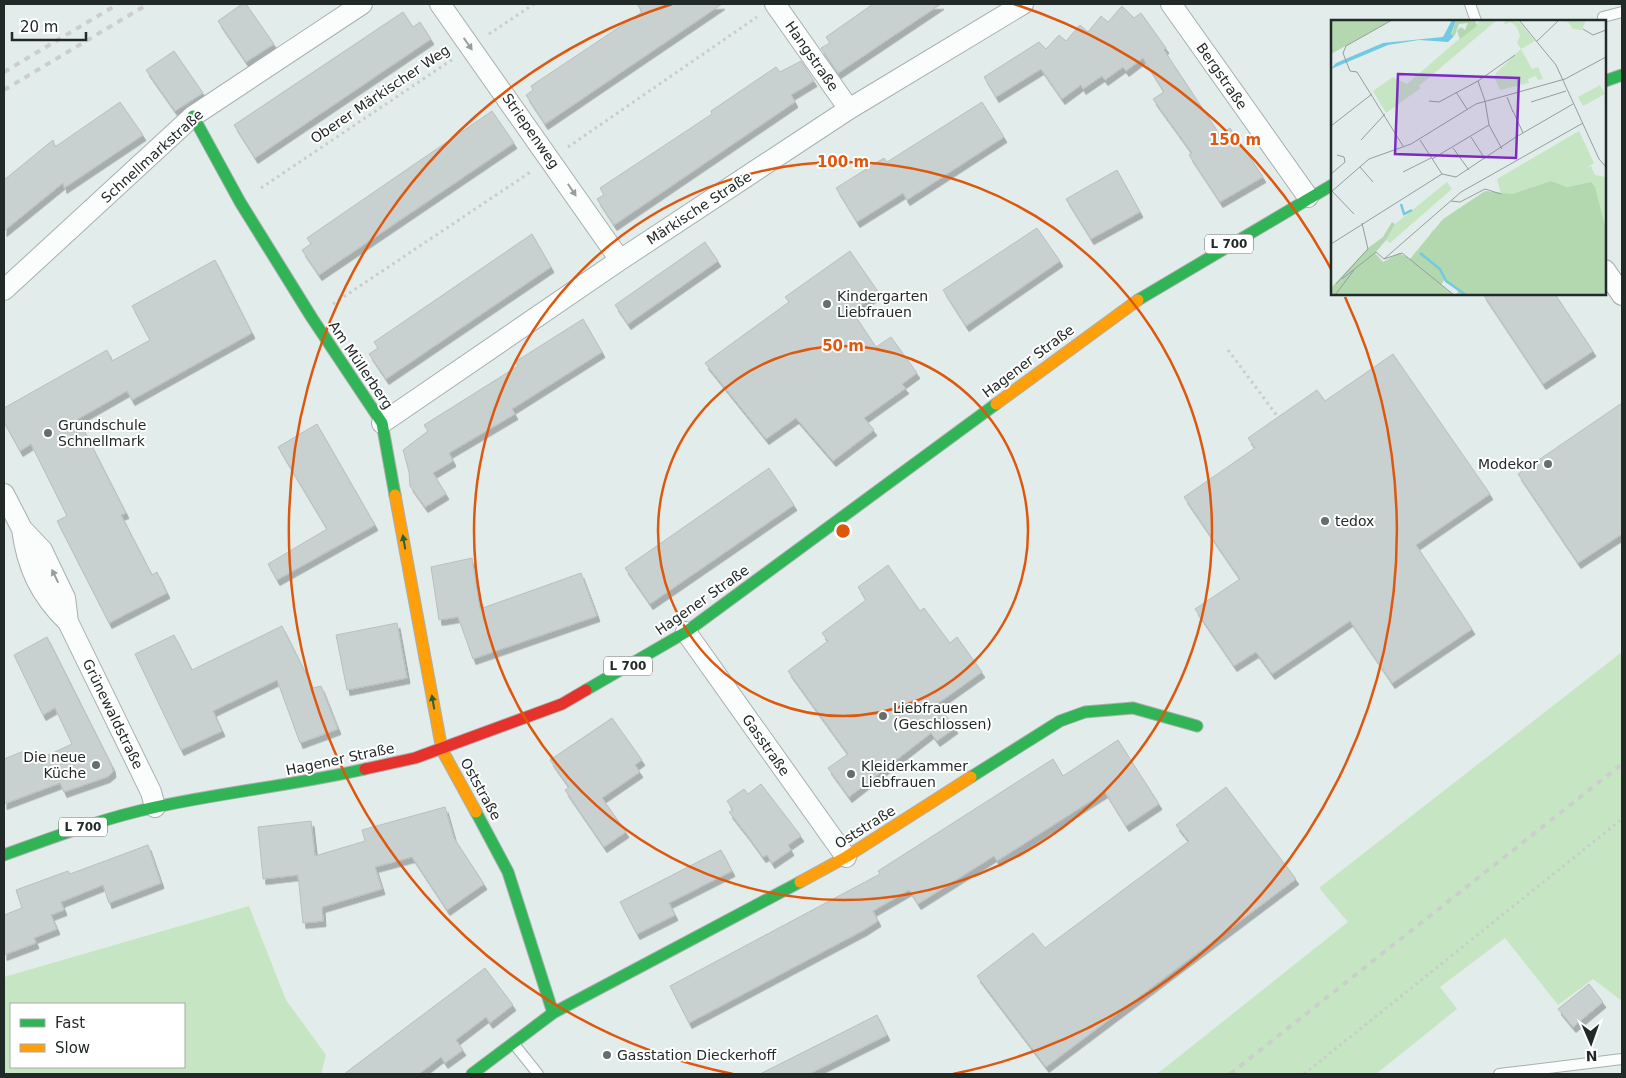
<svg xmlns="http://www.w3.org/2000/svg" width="1626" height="1078" viewBox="0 0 1626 1078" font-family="'DejaVu Sans',sans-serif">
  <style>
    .green { fill: #c6e6c3; fill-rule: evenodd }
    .building { fill: #c8d0d0; stroke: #b8c0bf; filter: url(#shadow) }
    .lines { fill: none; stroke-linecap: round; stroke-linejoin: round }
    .lane-casing { stroke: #a8b0af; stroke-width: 12 }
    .street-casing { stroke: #a8b0af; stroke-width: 22 }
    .fast-casing { stroke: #a8b0af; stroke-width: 13 }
    .slow-casing { stroke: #a8b0af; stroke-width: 13 }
    .jam-casing { stroke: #a8b0af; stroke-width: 13 }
    .path { stroke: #c8cccb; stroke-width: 3; stroke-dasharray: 2.5 4; stroke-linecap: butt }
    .lane { stroke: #fbfcfc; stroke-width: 10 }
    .street { stroke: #fbfcfc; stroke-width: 20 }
    .fast { stroke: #30b455; stroke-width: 11 }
    .slow { stroke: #ff9f0a; stroke-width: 11 }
    .jam { stroke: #e5322d; stroke-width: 11 }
    .rail { stroke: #cccece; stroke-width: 4; stroke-dasharray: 6 6; stroke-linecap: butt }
    .oneway { fill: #999e9d }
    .oneway2 { fill: #28613a }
    .ring { fill: none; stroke: #de570d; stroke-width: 2.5 }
    .poi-dot { fill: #656e6c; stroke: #fff; stroke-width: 2 }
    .labels { text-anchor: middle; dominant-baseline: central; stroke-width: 4; stroke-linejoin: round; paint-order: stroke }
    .shield { fill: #fff; stroke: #646a68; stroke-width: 1 }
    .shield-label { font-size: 12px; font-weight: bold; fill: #222a28 }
    .street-label { font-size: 14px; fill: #222a28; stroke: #fff }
    .poi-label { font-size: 14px; fill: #222a28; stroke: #fff; text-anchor: start }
    .inset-river { fill: none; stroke: #71cae3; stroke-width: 2.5 }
    .inset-road { fill: none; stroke: #959e9c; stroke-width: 1 }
    .view { fill: #7b2cbf; fill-opacity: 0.15; stroke: #7b2cbf; stroke-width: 2.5 }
    .inset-edge { fill: none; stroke: #222a28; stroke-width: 2.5 }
    .centre { fill: #de570d; stroke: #fff; stroke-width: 2.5 }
    .ring-label { font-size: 15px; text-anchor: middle; font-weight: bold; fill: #de570d; stroke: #fff; stroke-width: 4; stroke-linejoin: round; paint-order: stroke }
  </style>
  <defs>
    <filter id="shadow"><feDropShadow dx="3" dy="5.5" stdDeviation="0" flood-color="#0004"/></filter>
  </defs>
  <rect width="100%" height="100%" fill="#e2ecea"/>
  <path class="green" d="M1622,652V1001L1593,979L1558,1005L1505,938L1440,987L1457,1009L1376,1074H1157L1348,922L1319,888Z
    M249,906L286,1000L326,1055L321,1074H4V977ZM11,1004H184V1067H11Z"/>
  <path class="building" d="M242,4H246L274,44L246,62L218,21Z
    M637,4H722L545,124L526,95L533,90L531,86L642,12Z
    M873,4H941L838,73L821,48L830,43L826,37Z
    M1122,6L1134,18L1141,13L1166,48L1164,50L1220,135L1230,128L1263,177L1220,202L1189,155L1192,153L1153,99L1164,92L1143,58L1126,71L1123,67L1105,80L1102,76L1083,89L1081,85L1062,99L1041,69L996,97L984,77L1039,42L1046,49L1059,35L1066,41L1080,25L1088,32L1101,16L1108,22Z
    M403,12L413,27L420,22L431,39L255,158L234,125Z
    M174,51L203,93L175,111L146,70Z
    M801,61L814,81L791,95L795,102L614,225L597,199L604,195L600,188L712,114L711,111L776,67L780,72Z
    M120,102L143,135L64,188L63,183L4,231V180L53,140L55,147Z
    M982,102L1004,137L907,200L903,193L857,222L836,188L884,158L887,162Z
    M492,111L514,143L319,275L302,250L311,244L307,238Z
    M1117,170L1140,212L1091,239L1066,199Z
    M1037,228L1060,261L966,326L943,290Z
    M532,234L551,267L386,379L369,354L378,348L374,342Z
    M705,242L718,261L628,324L615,305Z
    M850,251L879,293L852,311L876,347L891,337L917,373L902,384L906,388L864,418L874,430L833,461L796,418L766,439L705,363L789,302L785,297Z
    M215,260L252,333L132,400L127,391L78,419L126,513L121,515L152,575L157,572L167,593L109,623L57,521L67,516L31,444L20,451L4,422V408L107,350L112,361L150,340L132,306Z
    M1483,294H1555L1593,351L1543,384Z
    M583,319L602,352L512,409L515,414L449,453L453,461L433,473L446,494L425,507L410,486L409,472L403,450L428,431L424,425L518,366L515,362Z
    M1393,354L1490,494L1416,545L1472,629L1392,683L1350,621L1272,674L1256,652L1234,666L1195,609L1240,579L1184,497L1255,448L1248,438L1317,390L1325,401Z
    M1622,403V534L1578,563L1518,474Z
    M317,424L375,525L277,580L268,564L327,529L278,447Z
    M769,468L794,505L650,604L625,568Z
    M472,558L480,609L581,573L597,616L473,659L458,617L439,620L431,567Z
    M888,565L920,611L924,608L950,643L957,637L982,672L937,704L955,728L937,741L931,733L849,797L828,768L848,754L788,671L828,641L822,633L866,600L858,587Z
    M397,623L407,678L347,690L336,635Z
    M282,626L313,688L321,686L338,729L300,743L277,680L213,711L222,731L181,750L135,654L174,635L192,670Z
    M47,637L112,766L113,772L107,777L64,792L60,783L4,804V759L24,751L29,764L72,744L55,708L43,715L14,655Z
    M612,718L642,760L635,765L640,772L602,798L626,832L604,847L565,790L569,787L550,760Z
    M1118,740L1159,804L1126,826L1105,792L997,861L994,856L918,904L909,890L873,911L878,921L864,930L689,1023L670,986L880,874L878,871L1053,759L1063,776Z
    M761,784L801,836L788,845L791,850L772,863L767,855L763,857L747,835L729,812L733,810L727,801L744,789L748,794Z
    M1226,787L1296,879L1046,1067L977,976L1033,933L1045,948L1189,841L1176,825Z
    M445,807L454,838L484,884L447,910L412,857L375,867L382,889L322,907L323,921L303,923L298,875L263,879L258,827L311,821L315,856L365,841L362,830Z
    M148,845L161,883L109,903L103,885L61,902L64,910L51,915L57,929L34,938L36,943L4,955V915L22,908L16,890L68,871L70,874Z
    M721,850L732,871L669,903L675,915L637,934L620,902Z
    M485,968L513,1005L490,1023L486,1017L456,1040L463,1050L445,1063L441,1057L419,1074H344Z
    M1589,984L1603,1002L1573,1027L1558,1009Z
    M877,1015L887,1035L809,1074H760Z"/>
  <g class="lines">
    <defs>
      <path id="lane" d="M1470,4L1476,21
        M1603,17L1622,12
        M514,1044L538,1074
        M1499,1074L1622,1059"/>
      <path id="street" d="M440,4L620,260
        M775,4L849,109
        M1171,4L1308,197
        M1605,270L1622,295
        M4,290L193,116L362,4
        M382,423L620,260L849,109L1023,4
        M4,494L22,529L42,550L65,598L68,622
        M22,529C27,567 40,595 68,622L151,792L155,807
        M686,632L846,857"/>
      <path id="fast" d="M1605,81L1622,75
        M193,116L240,202L312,318L382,423L395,495
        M1138,300L1332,185
        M586,690L686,632L996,404
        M971,777L1060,721L1085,712L1133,708L1197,726
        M476,812L508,872L553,1013
        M4,855C54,837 104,818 156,807C225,792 295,785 365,769
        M472,1074L553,1013L800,882"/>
      <path id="slow" d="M996,404L1138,300
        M395,495L442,750L476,812
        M800,882L846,857L971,777"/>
      <path id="jam" d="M365,769L415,758L562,704L586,690"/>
    </defs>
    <use href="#lane" class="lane-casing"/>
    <use href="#street" class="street-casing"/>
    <use href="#fast" class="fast-casing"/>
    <use href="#slow" class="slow-casing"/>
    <use href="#jam" class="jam-casing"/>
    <path class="path" d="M489,34L534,4
      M568,147L757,17
      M261,188L453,59
      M333,304L532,171
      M1228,350L1278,417
      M1304,1074L1622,819"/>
    <use href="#lane" class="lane"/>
    <use href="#street" class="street"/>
    <use href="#fast" class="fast"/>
    <use href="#slow" class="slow"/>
    <use href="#jam" class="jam"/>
    <path class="rail" d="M4,72L118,4
      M4,90L148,4
      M1230,1074L1622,764"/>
  </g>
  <defs><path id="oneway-solid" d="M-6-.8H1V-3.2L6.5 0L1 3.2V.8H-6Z" transform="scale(1.25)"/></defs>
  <g class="oneway">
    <use href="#oneway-solid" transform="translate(468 44) rotate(55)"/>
    <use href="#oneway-solid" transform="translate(572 190) rotate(56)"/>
    <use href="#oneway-solid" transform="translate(55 576) rotate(-116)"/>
  </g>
  <g class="oneway2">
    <use href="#oneway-solid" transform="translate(404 542) rotate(-100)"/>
    <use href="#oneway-solid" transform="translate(433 702) rotate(-100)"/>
  </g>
  <g class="ring">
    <circle cx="843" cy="531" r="185"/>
    <circle cx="843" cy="531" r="369"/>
    <path d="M733 1074A554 554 0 0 1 672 4M1014 4A554 554 0 0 1 1332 271M1345 297A554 554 0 0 1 953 1074"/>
  </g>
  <g class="poi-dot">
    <circle cx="827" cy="304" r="5"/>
    <circle cx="48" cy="433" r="5"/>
    <circle cx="1548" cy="464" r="5"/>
    <circle cx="1325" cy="521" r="5"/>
    <circle cx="883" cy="716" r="5"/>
    <circle cx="96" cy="765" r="5"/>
    <circle cx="851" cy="774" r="5"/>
    <circle cx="607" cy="1055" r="5"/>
  </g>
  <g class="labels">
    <g class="shield">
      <rect x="1205" y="234.5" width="48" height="19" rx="4"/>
      <rect x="604" y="656.5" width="48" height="19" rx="4"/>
      <rect x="59" y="817.5" width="48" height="19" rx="4"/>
    </g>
    <g class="shield-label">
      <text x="1229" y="244">L 700</text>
      <text x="628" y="666">L 700</text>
      <text x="83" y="827">L 700</text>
    </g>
    <g class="street-label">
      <text transform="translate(812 56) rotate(55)">Hangstraße</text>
      <text transform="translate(1222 76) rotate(55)">Bergstraße</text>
      <text transform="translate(380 94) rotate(-34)">Oberer Märkischer Weg</text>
      <text transform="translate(531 131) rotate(55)">Striepenweg</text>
      <text transform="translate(152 156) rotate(-42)">Schnellmarkstraße</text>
      <text transform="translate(699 208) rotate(-33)">Märkische Straße</text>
      <text transform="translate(1028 361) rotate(-37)">Hagener Straße</text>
      <text transform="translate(361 365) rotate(56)">Am Müllerberg</text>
      <text transform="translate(702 600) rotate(-35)">Hagener Straße</text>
      <text transform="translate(113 714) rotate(64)">Grünewaldstraße</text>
      <text transform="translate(766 745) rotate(55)">Gasstraße</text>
      <text transform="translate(340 759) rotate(-12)">Hagener Straße</text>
      <text transform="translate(481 789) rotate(61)">Oststraße</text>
      <text transform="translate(865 827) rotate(-32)">Oststraße</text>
    </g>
    <g class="poi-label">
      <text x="837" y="296">Kindergarten<tspan x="837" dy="16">Liebfrauen</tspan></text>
      <text x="58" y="425">Grundschule<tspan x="58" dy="16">Schnellmark</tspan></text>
      <text x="1538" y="464" text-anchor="end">Modekor</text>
      <text x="1335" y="521">tedox</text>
      <text x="893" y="708">Liebfrauen<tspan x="893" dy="16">(Geschlossen)</tspan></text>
      <text x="86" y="757" text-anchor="end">Die neue<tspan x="86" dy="16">Küche</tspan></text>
      <text x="861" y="766">Kleiderkammer<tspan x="861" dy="16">Liebfrauen</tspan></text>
      <text x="617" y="1055">Gasstation Dieckerhoff</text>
    </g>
  </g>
  <g transform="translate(1331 20)">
    <rect width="275" height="275" fill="#e2ecea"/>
    <path d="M150,0H166L88,66L90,68L55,93L42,71L62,57L76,64ZM175,0L188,2L204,21L190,29L201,49L207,47L212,59L207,60L205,56L197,59L198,63L169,70L164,59L165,53L190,29L186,23L189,16L186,7L180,2L172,5ZM229,0H255L251,10L242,9L237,2ZM269,65L274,74L252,86L247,77ZM248,111L263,143L254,149L260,146L264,155L274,157L275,139V275L91,229L102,209V217L259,162L236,167L220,161L181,174H170L166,159ZM116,162L121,169L59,223L55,220L64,204Z" fill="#c6e6c3"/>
    <path d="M0,0H61L0,34ZM125,0H144L146,6L129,19L126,11L130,7L134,10L137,3L128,4L124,15L120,16ZM220,161L236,167L260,162L264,167L275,210V275H125L128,269L113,260L110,265L123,275H0V268L37,228L52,217L61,202L64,204L55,220L44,233L52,242L68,233L79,239L112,199L154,171L181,174Z" fill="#b3d7ae"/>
    <path d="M121,0H125L120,14L123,16L117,22L88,20L57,25L0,49L5,43L52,23L112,17Z" fill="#71cae3"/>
    <path class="inset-river" d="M70,184L73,194L81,190M89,233L109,249L115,261L135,275"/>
    <path class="inset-road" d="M61,0L15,26L12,33L19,51L26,52L72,126M188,0L225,45L268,139L275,147M252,9L262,15L275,10M206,21L228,0M147,61L154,81L158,105L171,129M125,72L136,89M176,77L182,92M98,81L108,82L147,61L184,35M200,82L235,71M182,91L192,113M0,106L41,74M140,117L154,139M30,120L54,94M89,120L111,154M122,128L138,150M101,139L158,105M29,147L42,162M72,152L100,138M0,154L14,142L13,137L6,135M111,154L125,157L185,117L242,84M1,171L23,194M0,172L38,139L80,124L145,84L234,59L275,37M120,181L129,182L154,169L170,174M0,224L111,154M53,239L130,172L252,103M53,239L71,233L123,275M11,259L45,232L53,239M5,264L37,229L31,203M4,275L23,250"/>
    <path class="view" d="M67,54L188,58L185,138L64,134Z"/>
    <rect width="275" height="275" class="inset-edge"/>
  </g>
  <circle cx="843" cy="531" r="8" class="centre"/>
  <g class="ring-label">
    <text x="1235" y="145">150 m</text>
    <text x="843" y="167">100 m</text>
    <text x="843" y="351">50 m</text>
  </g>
  <rect width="1626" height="1078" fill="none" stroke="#222a28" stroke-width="10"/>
  <rect x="10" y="1003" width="175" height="65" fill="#ffffff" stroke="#a7aaa9"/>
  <rect x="20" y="1019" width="25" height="8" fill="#30b455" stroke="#a7aaa9"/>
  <text x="55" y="1028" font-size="15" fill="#222a28">Fast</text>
  <rect x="20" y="1044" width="25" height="8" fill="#ff9f0a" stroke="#a7aaa9"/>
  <text x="55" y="1053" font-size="15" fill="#222a28">Slow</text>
  <g transform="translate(1591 1043) rotate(178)" stroke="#ffffff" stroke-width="4" paint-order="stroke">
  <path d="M0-4L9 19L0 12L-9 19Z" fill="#222a28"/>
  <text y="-8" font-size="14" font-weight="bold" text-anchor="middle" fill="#222a28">N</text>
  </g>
  <path d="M12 32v8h74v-8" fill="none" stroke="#222a28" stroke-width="2.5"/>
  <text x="20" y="32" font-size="15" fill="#222a28" stroke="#ffffff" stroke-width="4" paint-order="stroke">20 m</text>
</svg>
